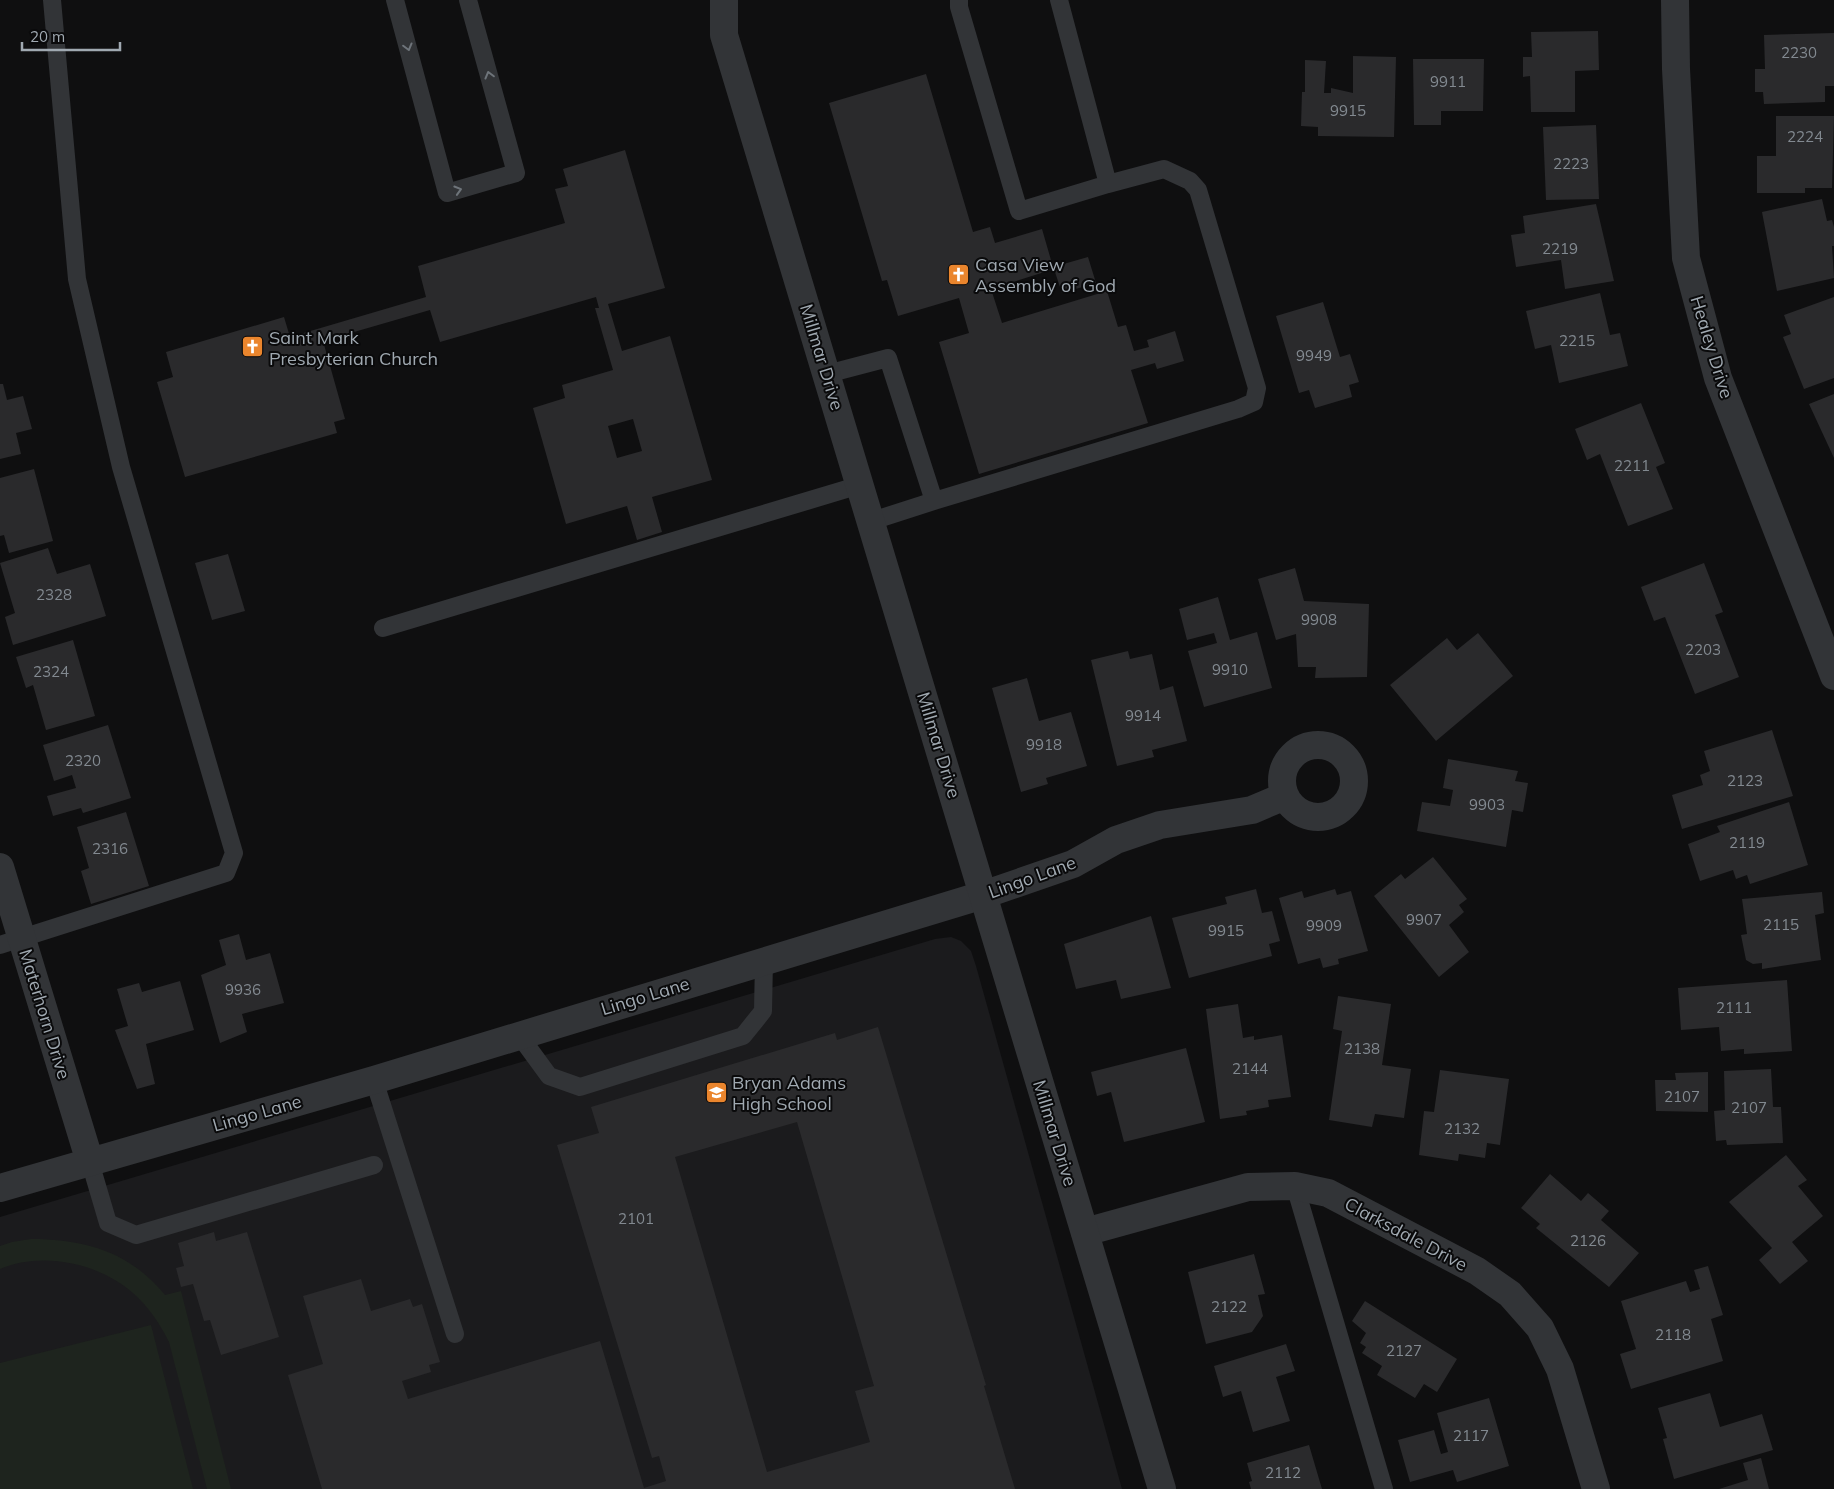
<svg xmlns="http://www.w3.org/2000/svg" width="1834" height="1489" viewBox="0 0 1834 1489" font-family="Mulish,sans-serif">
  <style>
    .built { fill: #1b1b1d }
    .green { fill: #1e241e }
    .building { fill: #2a2a2c; fill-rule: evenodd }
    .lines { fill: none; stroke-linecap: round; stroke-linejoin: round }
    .service { stroke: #323437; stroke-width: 18 }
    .minor { stroke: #323437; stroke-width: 28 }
    .tertiary { stroke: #323437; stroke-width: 28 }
    .oneway { stroke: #6e747a }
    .labels { text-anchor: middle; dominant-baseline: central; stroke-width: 4; stroke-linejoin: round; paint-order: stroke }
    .number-label { font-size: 15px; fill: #828990 }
    .poi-label { font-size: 18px; fill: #a0a9b1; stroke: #0a0a0b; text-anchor: start }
    .street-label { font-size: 18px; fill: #a0a9b1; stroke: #0a0a0b }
  </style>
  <rect width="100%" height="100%" fill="#0f0f10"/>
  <path class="built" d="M951,937L961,941L971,951L976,966L1122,1489H0V1217L935,939Z"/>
  <path class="green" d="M31,1239C85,1239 130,1252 165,1295L181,1291L231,1489H207L169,1342C160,1324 149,1307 133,1293C99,1263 42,1251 0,1269V1246L12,1242Z
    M151,1325L193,1489H0V1363Z"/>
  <path class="building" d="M1598,31L1599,70L1575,71V112H1531L1530,76L1523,77V57H1532L1531,32Z
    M1834,33V86H1825V102L1764,104L1763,92H1755V69H1765L1764,35Z
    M1353,56L1396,57L1394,137L1318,136V127L1301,126L1302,92H1305V60L1326,61L1324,93H1331V88L1353,93Z
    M1413,59H1484L1483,111H1441V125H1414Z
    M926,74L973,232L990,227L995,243L1042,229L1053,267L1088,257L1096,283L1062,293L1054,269L991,289L1002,323L1107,291L1118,327L1126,325L1134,351L1149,347L1147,340L1175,331L1184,361L1157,369L1155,363L1131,370L1148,423L979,474L939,342L969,333L959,298L898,316L887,280L882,281L829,103Z
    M1776,116H1834L1832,188H1805V193H1757V156H1776Z
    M1596,125L1599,199L1546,200L1543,127Z
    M625,150L665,288L608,304L622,351L670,336L712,480L652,497L662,532L637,540L627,506L566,524L533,408L565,398L562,385L613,370L595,308H599L596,297L440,342L430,310L323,341L345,419L334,422L337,433L185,477L157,382L173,377L166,352L284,317L290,337L426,297L418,266L565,223L555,189L568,186L563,169ZM633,419L642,451L617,458L608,426Z
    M1822,199L1827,221L1832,220L1834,227V246H1832L1834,278L1777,291L1762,212Z
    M1596,204L1614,281L1565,289L1561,260L1516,267L1511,235L1525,233L1523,216Z
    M1600,293L1610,335L1620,333L1628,366L1559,383L1551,345L1535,349L1526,311Z
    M1834,297V378L1804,389L1783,337L1791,334L1784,315Z
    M1323,302L1340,357L1350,354L1359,382L1349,385L1352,397L1315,408L1309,390L1299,393L1276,316Z
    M0,384H3L7,400L23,396L32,429L16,433L21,454L0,459Z
    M1834,394V458L1809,404Z
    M1641,403L1665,463L1656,467L1673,509L1628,526L1600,454L1587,460L1575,429Z
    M34,469L53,541L9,553L4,535L0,536V478Z
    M48,548L57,574L90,564L106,616L13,645L5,617L15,613L0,563Z
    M228,554L245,611L212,620L195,563Z
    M1704,563L1723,612L1715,615L1739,677L1695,694L1665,617L1654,621L1641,587Z
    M1295,568L1304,601L1369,604L1367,677L1315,678L1316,667H1298L1296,634L1276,640L1258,579Z
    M1218,597L1230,640L1257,632L1272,688L1204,707L1188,651L1217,643L1214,633L1187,640L1179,609Z
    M1478,633L1513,676L1436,741L1390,685L1447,638L1457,650Z
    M73,640L95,716L46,730L33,685L26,688L16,657Z
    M1128,651L1130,659L1152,654L1160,690L1173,686L1187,741L1152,750L1154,757L1117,766L1091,660Z
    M1027,678L1039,721L1071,712L1087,766L1046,778L1048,784L1021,792L992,688Z
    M108,725L131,798L83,813L81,808L53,816L47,796L76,788L72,775L54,781L43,745Z
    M1772,730L1793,796L1682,829L1672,795L1703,785L1700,775L1710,771L1704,751Z
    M1448,759L1518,771L1515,781L1528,783L1523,812L1512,810L1506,847L1417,831L1422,802L1450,806L1453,790L1443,788Z
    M1789,802L1808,865L1750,884L1747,875L1736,879L1733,870L1700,881L1688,844L1720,832L1717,826Z
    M126,812L149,886L91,904L81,871L89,868L77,827Z
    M1433,857L1467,899L1459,905L1464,912L1449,925L1469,952L1439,977L1374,896L1401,874L1405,879Z
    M1256,889L1262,913L1272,911L1280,941L1269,944L1272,956L1189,978L1172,918L1227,904L1225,897Z
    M1335,889L1337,895L1351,891L1368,951L1338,959L1339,964L1323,968L1320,958L1298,964L1279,898L1302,891L1304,898Z
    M1822,892L1824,913L1815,915L1821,960L1762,969V963L1753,964L1746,960L1741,935L1747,934L1742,899Z
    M1151,916L1171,988L1121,999L1116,980L1076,989L1064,944Z
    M239,934L246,960L270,953L284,1003L242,1014L247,1032L220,1043L201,975L226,965L219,940Z
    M1787,980L1792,1051L1744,1054V1049L1721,1051L1719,1027L1681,1030L1678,988Z
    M180,981L194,1030L146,1044L155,1084L137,1089L115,1030L128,1026L117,989L139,983L142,992Z
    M1338,996L1391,1004L1382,1065L1411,1069L1404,1118L1375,1114L1372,1127L1329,1120L1342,1031L1333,1029Z
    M1238,1004L1243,1038L1254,1036V1040L1282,1035L1291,1097L1268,1100L1269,1107L1246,1111L1247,1115L1220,1119L1206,1009Z
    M878,1027L986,1385L984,1386L1015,1489H322L288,1375L323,1364L303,1296L361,1279L371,1311L410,1299L413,1307L422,1304L440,1362L429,1365L431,1372L402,1381L408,1399L600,1341L644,1488L666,1481L659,1456L652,1458L557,1145L599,1133L591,1107L835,1033L837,1040ZM797,1122L874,1386L855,1391L870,1442L767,1472L675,1157Z
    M1186,1048L1205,1122L1124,1142L1111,1092L1097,1096L1091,1072Z
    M1771,1069L1773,1107H1781L1783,1143L1727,1145L1726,1140L1716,1141L1714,1111L1725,1110L1724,1071Z
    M1440,1070L1509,1079L1500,1145L1487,1143L1485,1158L1459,1154L1458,1161L1419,1155L1424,1111L1434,1112Z
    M1708,1072V1112L1656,1111L1655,1080H1676L1675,1073Z
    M1786,1155L1807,1180L1798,1186L1823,1216L1792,1242L1808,1261L1780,1284L1759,1260L1772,1248L1729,1202Z
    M1550,1174L1581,1201L1588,1193L1609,1211L1601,1220L1639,1253L1609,1287L1536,1228L1540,1224L1521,1208Z
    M214,1232L216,1241L247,1232L279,1337L221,1355L210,1320L204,1321L193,1284L181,1287L176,1268L184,1266L178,1243Z
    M1254,1254L1265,1294L1258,1295L1263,1316L1252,1332L1206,1344L1188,1272Z
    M1708,1266L1723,1315L1711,1319L1723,1361L1631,1389L1620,1354L1636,1349L1621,1301L1686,1281L1690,1292L1700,1289L1694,1270Z
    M1365,1301L1457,1359L1437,1392L1424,1384L1415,1398L1377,1375L1382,1366L1362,1353L1366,1347L1360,1343L1366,1333L1352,1321Z
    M1286,1344L1295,1371L1276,1377L1290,1421L1253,1432L1241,1391L1223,1397L1214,1366Z
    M1710,1393L1720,1427L1762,1414L1773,1450L1674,1479L1663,1439L1667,1438L1658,1408Z
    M1489,1398L1509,1466L1457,1482L1453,1470L1410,1482L1398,1440L1434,1430L1441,1454L1448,1452L1437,1413Z
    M1309,1445L1322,1489H1251L1249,1482L1252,1481L1247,1463Z
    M1761,1458L1769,1489H1719L1748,1480L1743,1463Z"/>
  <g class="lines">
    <path class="service" d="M395,0L447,193L516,173L468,0
      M959,0V7L1019,211L1108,184L1059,0
      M827,374L888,358L934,501L872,521
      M934,501L1238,409L1254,402L1257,388L1198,190L1190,181L1164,169L1108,184
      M383,628L860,485
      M0,945L226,873L234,853L121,467L77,279L52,0
      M519,1035L549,1076L580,1087L743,1036L763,1011L764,960
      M374,1080L455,1334
      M90,1162L108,1223L136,1235L374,1165
      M1295,1186L1384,1489"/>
    <path class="minor" d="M1675,0L1676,69L1686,258L1718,378L1834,676
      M1282 781a36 36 0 1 1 72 0a36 36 0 1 1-72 0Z
      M0,867L90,1162
      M0,1188L374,1080L983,895L1073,864L1116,840L1160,825L1252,810L1285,796
      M1085,1232L1248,1187L1295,1186L1328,1193L1477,1271L1510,1294L1540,1328L1560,1369L1596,1489"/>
    <path class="tertiary" d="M724,0V35L1162,1489"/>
  </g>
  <defs><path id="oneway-chevron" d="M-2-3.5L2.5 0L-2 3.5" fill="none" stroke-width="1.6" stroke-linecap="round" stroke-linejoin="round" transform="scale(1.25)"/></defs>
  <g class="oneway">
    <use href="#oneway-chevron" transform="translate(408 47) rotate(75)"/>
    <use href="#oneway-chevron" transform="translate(489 75) rotate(-105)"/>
    <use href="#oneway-chevron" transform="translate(458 190) rotate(-17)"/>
  </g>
  <defs>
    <symbol id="church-square" viewBox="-11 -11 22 22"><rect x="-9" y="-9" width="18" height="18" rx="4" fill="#ea852d" stroke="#0a0a0b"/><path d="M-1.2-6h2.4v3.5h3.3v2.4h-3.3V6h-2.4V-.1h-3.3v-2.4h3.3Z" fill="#fff"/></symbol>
    <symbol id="school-square" viewBox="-11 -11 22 22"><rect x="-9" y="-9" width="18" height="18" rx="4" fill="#ea852d" stroke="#0a0a0b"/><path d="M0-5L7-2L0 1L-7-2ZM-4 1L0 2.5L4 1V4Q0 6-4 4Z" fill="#fff"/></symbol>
  </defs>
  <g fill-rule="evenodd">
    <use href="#church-square" x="946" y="262" width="25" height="25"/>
    <use href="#church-square" x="240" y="334" width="25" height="25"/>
    <use href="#school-square" x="704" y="1080" width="25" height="25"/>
  </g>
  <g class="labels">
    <g class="number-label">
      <text x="1799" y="52">2230</text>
      <text x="1448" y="81">9911</text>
      <text x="1348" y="110">9915</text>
      <text x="1805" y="136">2224</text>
      <text x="1571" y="163">2223</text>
      <text x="1560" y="248">2219</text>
      <text x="1577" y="340">2215</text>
      <text x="1314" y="355">9949</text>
      <text x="1632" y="465">2211</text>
      <text x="54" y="594">2328</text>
      <text x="1319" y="619">9908</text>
      <text x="1703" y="649">2203</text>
      <text x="1230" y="669">9910</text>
      <text x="51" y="671">2324</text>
      <text x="1143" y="715">9914</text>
      <text x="1044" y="744">9918</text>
      <text x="83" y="760">2320</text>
      <text x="1745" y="780">2123</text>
      <text x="1487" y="804">9903</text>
      <text x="1747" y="842">2119</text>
      <text x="110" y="848">2316</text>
      <text x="1424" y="919">9907</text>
      <text x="1781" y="924">2115</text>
      <text x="1324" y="925">9909</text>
      <text x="1226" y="930">9915</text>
      <text x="243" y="989">9936</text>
      <text x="1734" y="1007">2111</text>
      <text x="1362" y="1048">2138</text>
      <text x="1250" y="1068">2144</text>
      <text x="1682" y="1096">2107</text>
      <text x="1749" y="1107">2107</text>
      <text x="1462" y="1128">2132</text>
      <text x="636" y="1218">2101</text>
      <text x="1588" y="1240">2126</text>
      <text x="1229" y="1306">2122</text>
      <text x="1673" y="1334">2118</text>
      <text x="1404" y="1350">2127</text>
      <text x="1471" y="1435">2117</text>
      <text x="1283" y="1472">2112</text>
    </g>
    <g class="poi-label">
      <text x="975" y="264">Casa View<tspan x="975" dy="21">Assembly of God</tspan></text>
      <text x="269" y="337">Saint Mark<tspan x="269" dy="21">Presbyterian Church</tspan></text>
      <text x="732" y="1082">Bryan Adams<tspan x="732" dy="21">High School</tspan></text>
    </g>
    <g class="street-label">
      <text transform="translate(1712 347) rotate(73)">Healey Drive</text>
      <text transform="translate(822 357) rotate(73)">Millmar Drive</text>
      <text transform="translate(939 745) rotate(73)">Millmar Drive</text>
      <text transform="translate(1032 877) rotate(-20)">Lingo Lane</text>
      <text transform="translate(645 996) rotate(-17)">Lingo Lane</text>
      <text transform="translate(45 1014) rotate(73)">Materhorn Drive</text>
      <text transform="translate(257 1113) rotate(-16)">Lingo Lane</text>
      <text transform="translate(1055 1133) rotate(73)">Millmar Drive</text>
      <text transform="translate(1406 1234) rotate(28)">Clarksdale Drive</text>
    </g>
  </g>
  <path d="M22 42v8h98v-8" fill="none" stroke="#a0a9b1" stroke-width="2.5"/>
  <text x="30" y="42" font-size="15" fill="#a0a9b1" stroke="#0a0a0b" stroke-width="4" paint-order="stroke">20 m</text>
</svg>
